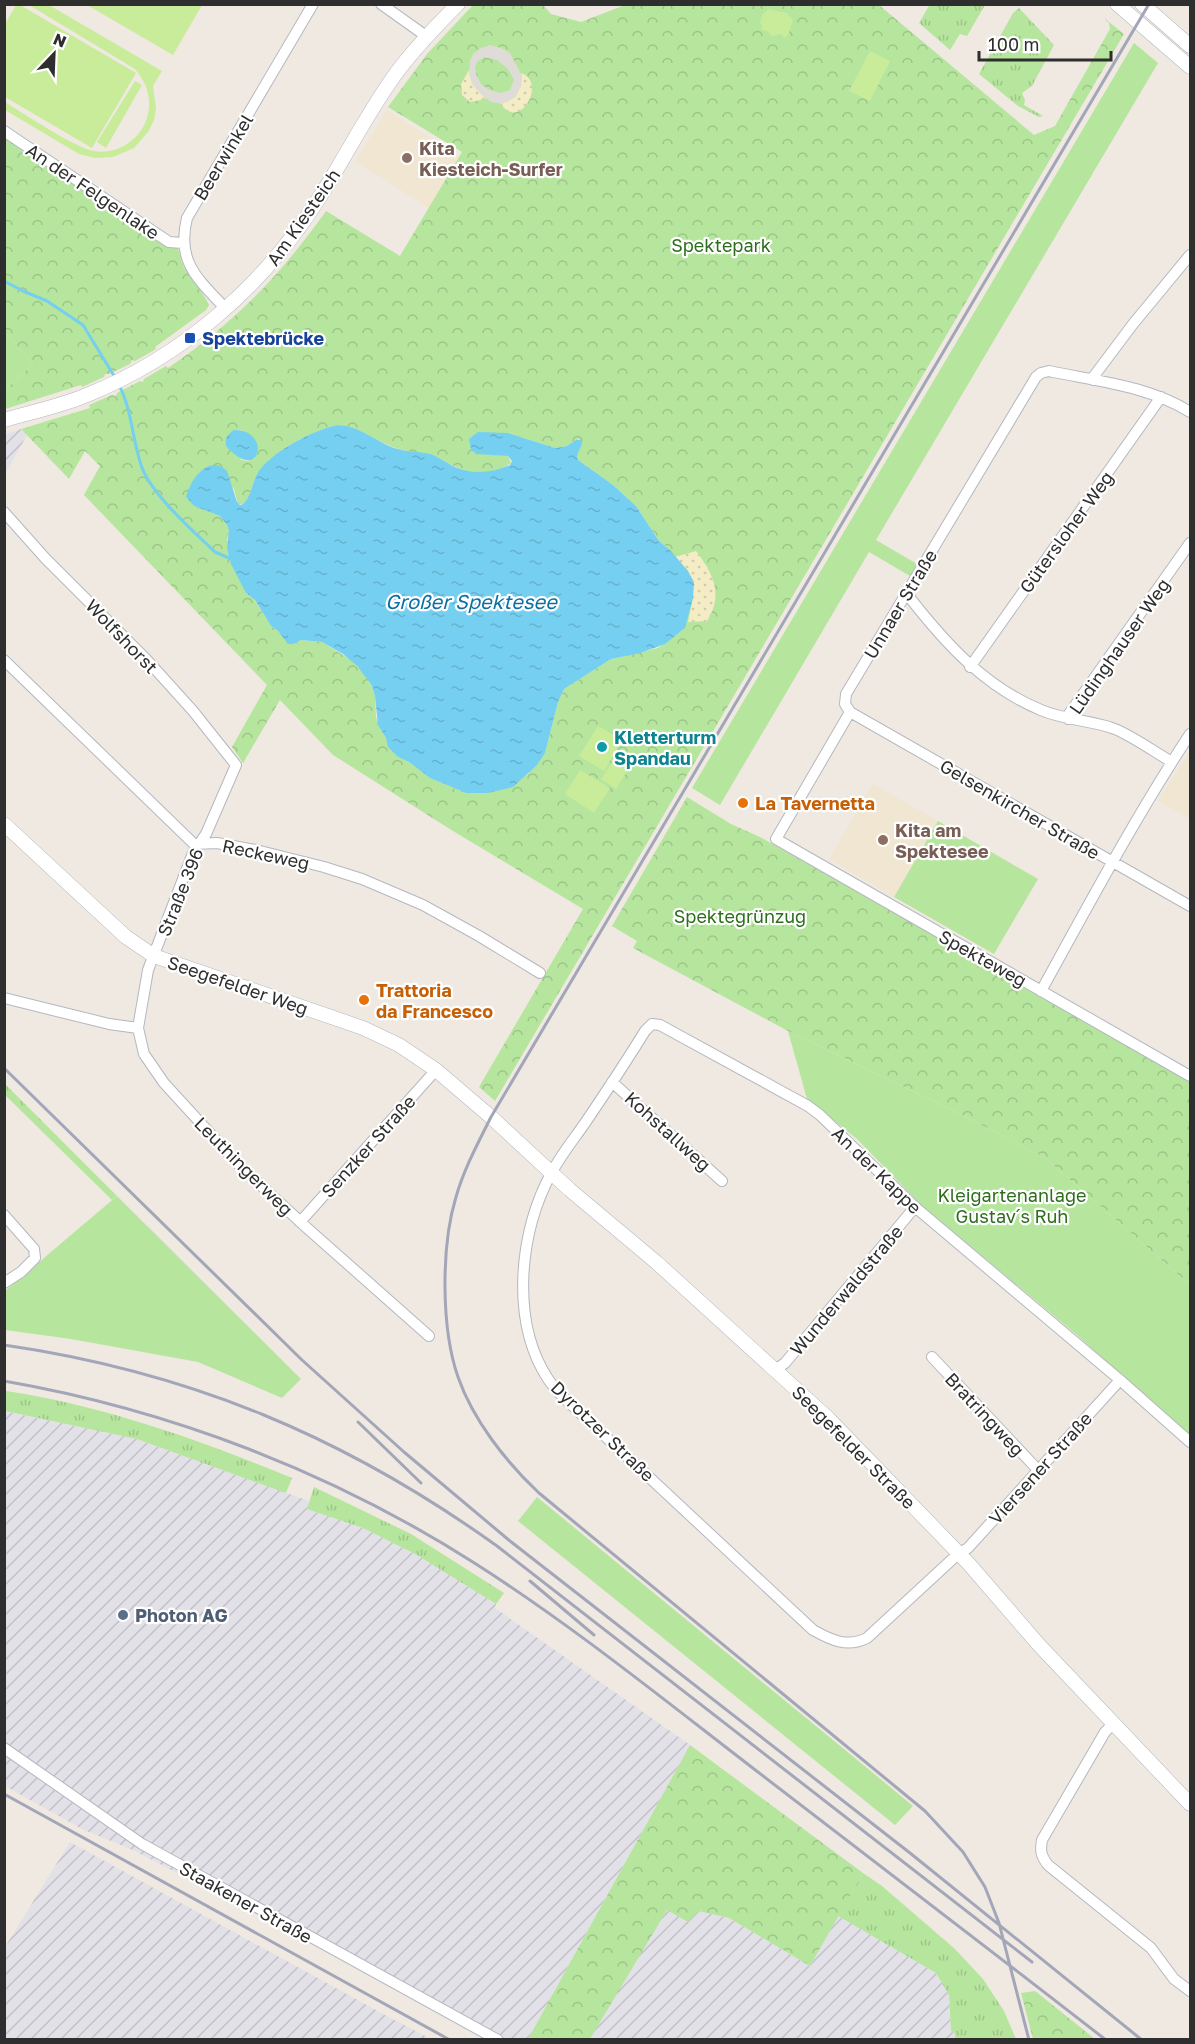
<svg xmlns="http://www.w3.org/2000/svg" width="1195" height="2044" viewBox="0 0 1195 2044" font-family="'Golos Text',sans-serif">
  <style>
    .industrial { fill: url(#industrial-furrows) }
    .education { fill: #f0e6d1 }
    .grass { fill: url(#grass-tufts) }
    .forest { fill: url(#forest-crowns); fill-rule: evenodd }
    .sand { fill: url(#sand-dots) }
    .garden { fill: #b6e59e }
    .pitch { fill: #c9ec9a }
    .plaza { fill: #dfdcd8; fill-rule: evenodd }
    .water { fill: url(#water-ripples) }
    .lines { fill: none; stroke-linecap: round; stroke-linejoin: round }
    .stream { stroke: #75cff0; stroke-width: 3 }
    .street-casing { stroke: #b4b7c1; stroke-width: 12 }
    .secondary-casing { stroke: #b4b7c1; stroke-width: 15 }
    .street { stroke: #fff; stroke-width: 10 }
    .secondary { stroke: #fff; stroke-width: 14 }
    .rail { stroke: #a3a6b8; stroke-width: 3 }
    .education-dot { fill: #8d6e63; stroke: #fff; stroke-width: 2 }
    .transit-dot { fill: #1a4fb4; stroke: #fff; stroke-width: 2 }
    .culture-dot { fill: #0f9aa8; stroke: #fff; stroke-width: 2 }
    .food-dot { fill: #e8710a; stroke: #fff; stroke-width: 2 }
    .service-dot { fill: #5c6f8a; stroke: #fff; stroke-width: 2 }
    .labels { text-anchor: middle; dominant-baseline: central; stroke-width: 4.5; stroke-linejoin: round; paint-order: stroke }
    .education-label { font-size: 18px; font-weight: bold; fill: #785e54; stroke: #fff; text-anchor: start }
    .street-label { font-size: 18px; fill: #2e2e2e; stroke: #fff }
    .park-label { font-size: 18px; fill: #2c6e1b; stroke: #fff }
    .transit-label { font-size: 18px; font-weight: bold; fill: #164399; stroke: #fff; text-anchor: start }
    .culture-label { font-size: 18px; font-weight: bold; fill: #0d838f; stroke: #fff; text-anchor: start }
    .food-label { font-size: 18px; font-weight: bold; fill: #c56008; stroke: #fff; text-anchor: start }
    .service-label { font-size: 18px; font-weight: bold; fill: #4e5e75; stroke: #fff; text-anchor: start }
    .water-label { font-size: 20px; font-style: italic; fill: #0d6fa3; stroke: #fff }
  </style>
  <defs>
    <pattern id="industrial-furrows" width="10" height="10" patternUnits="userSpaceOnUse" patternTransform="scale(1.5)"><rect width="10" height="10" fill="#e3e1e8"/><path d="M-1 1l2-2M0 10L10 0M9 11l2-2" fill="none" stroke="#c3c1c7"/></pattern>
    <pattern id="grass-tufts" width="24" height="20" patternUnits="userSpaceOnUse" patternTransform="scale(1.5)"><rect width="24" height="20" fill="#b6e59e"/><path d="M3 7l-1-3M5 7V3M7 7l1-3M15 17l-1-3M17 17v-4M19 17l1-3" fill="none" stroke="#9dc588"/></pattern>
    <pattern id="forest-crowns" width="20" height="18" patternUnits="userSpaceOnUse" patternTransform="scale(1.5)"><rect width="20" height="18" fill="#b6e59e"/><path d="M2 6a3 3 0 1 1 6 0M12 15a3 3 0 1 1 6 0" fill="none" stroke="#9dc588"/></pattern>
    <pattern id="sand-dots" width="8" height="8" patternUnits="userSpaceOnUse" patternTransform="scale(1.5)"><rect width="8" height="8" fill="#f3ecc5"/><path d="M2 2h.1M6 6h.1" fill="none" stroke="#d1cbaa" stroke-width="1.8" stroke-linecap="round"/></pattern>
    <pattern id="water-ripples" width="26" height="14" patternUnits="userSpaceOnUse" patternTransform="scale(1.5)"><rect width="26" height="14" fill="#75cff0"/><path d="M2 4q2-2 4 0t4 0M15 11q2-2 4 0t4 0" fill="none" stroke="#66b2ce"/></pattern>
  </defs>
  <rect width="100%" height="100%" fill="#efe9e1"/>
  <path class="industrial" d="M21,429L27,435L5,474V434Z
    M4,1411L137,1439L309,1501L307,1509L363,1528L417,1555L496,1604L495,1608L690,1745L528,2039H488L329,1953L135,1851L82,1829L5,1786Z
    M70,1842L385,2015L431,2039H5V1947Z
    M667,1909L699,1910L729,1918L810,1966L838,1916L936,1973L949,1995L951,2031L955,2034V2039L589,2040Z"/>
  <path class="education" d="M387,110L459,156L429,208L355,161Z
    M1190,750V819L1158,801Z
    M873,784L938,821L894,897L829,859Z"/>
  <path class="grass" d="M930,4H985V5L967,36L960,34L950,50L919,23Z
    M1019,8L1054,45L1032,86L1022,93L1025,100L1024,105L1043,116L1039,117L1018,106L979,74L1013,13Z
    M4,1083L117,1196L112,1200L5,1095Z
    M6,1391C105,1406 200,1440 292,1478L286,1493L137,1439L5,1411Z
    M314,1487L411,1534L504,1593L496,1604L417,1555L363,1528L307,1509Z
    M863,1873L882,1886L955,1949L983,1979L1004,2011L1016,2039H955V2034L951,2031L949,1995L936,1973L838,1916Z"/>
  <path class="forest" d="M473,5H543L551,14L581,22L625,5H879L1034,135L1055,126L1110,29L1109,23L1104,18L1124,34L495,1101L479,1087L583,909L453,831L333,755L280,700L243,763L232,747L267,685L84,495L100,466L85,451L69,479L21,429L90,408L89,405L112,395L116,396L117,393L140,381L143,382L144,379L166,366L168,368C235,322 279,277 326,211L400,256L462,152L388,107L427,54ZM337,425C355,425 372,438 388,445C404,453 421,452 438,458C443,460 449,464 454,466C472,475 494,475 511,463L508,456L486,453L508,433L555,448L567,446L579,439L581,446L577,454L578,460L613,485L636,506L659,541L668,548L682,566L683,630L658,648L611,659L564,689L558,702L545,753L527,775L461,791L435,780L409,762L398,757L381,730L376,717L375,696L371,684L365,675L351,660L322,642L301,640L294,644L285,640L278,631L271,626L254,599L246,593L227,543L229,531L227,525L220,516L194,506L188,492C192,480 201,468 213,465L234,489L238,504H243C251,496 252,484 257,474C271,452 312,430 337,425ZM234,430H240L252,437L255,458L248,461L241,460Z
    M4,136L164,244L178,248C180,254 181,261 184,267C191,281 203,291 209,305L206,310L155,347L156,349L135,361L132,360L130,364L109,374H105L104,377L82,387L81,385L5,409V390L33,364L5,334Z
    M687,797L731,824L762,838L1190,1081V1285L1045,1158L966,1117L788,1031L633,948L637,941L612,926Z
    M690,1745L863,1873L810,1966L729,1918L699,1911L688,1922L667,1910L590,2039H528Z
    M1035,1991L1095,2039H1033L1021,1993Z"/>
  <path class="sand" d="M469,70L475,87L486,99L470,102L462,95L461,84Z
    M521,73C548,82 519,132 501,104L516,96L522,79Z
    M696,551C713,573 724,595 707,621L688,622L693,598L688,571L675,557Z"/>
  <path class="garden" d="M1134,43L1158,63L876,540L917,564L910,576L869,552L720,805L692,788Z
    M5,334L33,364L5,390Z
    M938,821L1038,879L994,954L894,897Z
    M788,1031L966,1117L1045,1158L1190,1285V1437L1077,1335L922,1206L857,1139L807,1099Z
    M117,1196L301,1379L282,1398L198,1362L71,1339L5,1330V1291Z
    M537,1497L867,1768L913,1806L895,1825L518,1521Z"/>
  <path class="pitch" d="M16,5H20L136,73L92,148L5,97V24Z
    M29,5H49L162,71L153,86L156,109L154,120L148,132L134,148L113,157L95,158L79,154L5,110V102C25,114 73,147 94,151C116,155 138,141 146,121C153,102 148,84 135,69Z
    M87,5H202L173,55Z
    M769,9L787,13L793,20L788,35L784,38L781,34L772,36L767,31L761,30L762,25L760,24L762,15Z
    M870,51L890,61L870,101L849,91Z
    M135,81L142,85L106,148L97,142Z
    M598,726L622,740L604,771L579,756Z
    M616,756L631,765L616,789L601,779Z
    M580,770L610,788L594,813L565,794Z"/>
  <path class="plaza" d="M490,45L501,48L510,53L522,76L521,86L516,96L509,101L501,104L491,102L481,94L472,84L469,73L470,61L473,54L481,48ZM484,57L497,60L508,69L514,80L510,90L500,93L488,89L481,84L476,74L475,67L477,62Z"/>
  <path class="water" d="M337,425C356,425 372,438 389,446C402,452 416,451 430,454C439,457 447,463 455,467C474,475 491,473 510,465L512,461L508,456L477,454L471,450L469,439L478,432L508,433L555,448L567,446L576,440H582C583,448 575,452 578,460L613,485L636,506L659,541L670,550L688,571L694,582L693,598L685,628L665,644L640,653L611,659L564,689L558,702L545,753L537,765L513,787L488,793H466L430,778L409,762L398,757L388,747L386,738L378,725L375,696L371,684L357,666L343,654L322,642L301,640L294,644H288L278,631L271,626L255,600L246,593L231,564L227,548L229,531L227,525L220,516L194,506L186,497C190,480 209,453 227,471L237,502L240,505L243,504C251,496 252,484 257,474C269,453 313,430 337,425Z
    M234,430C272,429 261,486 226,446C225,438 227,435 234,430Z"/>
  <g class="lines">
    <path class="stream" d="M4,281L23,291L47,301L83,325L116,379
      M119,385C132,410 132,438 141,465C150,493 193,531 215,552L229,558"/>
    <defs>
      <path id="street" d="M381,4L426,36
        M4,131L169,242L183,243
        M226,309C198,279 176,262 187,218L313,4
        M1093,380L1094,376L1133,324L1190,255
        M1190,412C1149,386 1096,381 1049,371L1041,373L1036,377L846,694L845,704L850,712L776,839L1190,1076
        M4,512L45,558L147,660L193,711L236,765L206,834L193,853L148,970L138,1028L144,1054L164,1083L239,1165L307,1228L429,1336
        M905,595L910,598C946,644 985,687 1041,710C1064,720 1089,720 1112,728C1128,733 1156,753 1172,762
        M4,660L194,844L217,843L256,850L324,867L362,879L423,905L479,936L540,973
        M970,667L1161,397
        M850,712L1190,906
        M1068,719L1069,714L1190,543
        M1041,991C1089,904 1136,816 1190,734
        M4,998L109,1024L138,1028
        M612,1082L722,1181
        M4,1215L34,1249L35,1258L21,1272L4,1283
        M300,1222L436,1070
        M932,1357L1038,1470
        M775,1370L785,1363L915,1207
        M1120,1380L968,1548L958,1554L867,1638C847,1648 831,1640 813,1630L576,1409C566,1400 555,1390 548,1379C510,1321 519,1230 552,1172C561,1155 574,1139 585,1123C606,1092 626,1062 645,1031L652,1024L660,1025L808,1106L820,1115L915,1207L1120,1380L1190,1442
        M1113,1724L1105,1732L1042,1840C1040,1851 1041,1856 1048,1865L1151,1948L1174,1979L1190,1991
        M4,1748L142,1844L498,2040"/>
      <path id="secondary" d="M1117,4L1190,67
        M1142,4L1190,46
        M4,420C32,412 61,406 87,395C181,357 261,288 316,203C345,159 368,110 400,68C418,45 437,25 458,4
        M4,824L126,937L154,956L363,1028L399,1045L436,1070L491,1117L570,1190L656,1262L829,1419L969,1564L1039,1645L1190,1804"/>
    </defs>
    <use href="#street" class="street-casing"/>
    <use href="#secondary" class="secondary-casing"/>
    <use href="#street" class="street"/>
    <use href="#secondary" class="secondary"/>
    <path class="rail" d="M4,1068L302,1360L404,1452L510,1541L910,1853L1142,2040
      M4,1345C190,1372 345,1437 497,1546L1032,1962
      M4,1381C171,1410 334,1473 476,1564C573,1626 663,1699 754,1769C871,1859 989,1949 1106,2040
      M358,1422L421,1483
      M530,1581L594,1635
      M4,1794L450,2040
      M1029,2040L999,1923L985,1887L963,1852L925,1811L539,1493C506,1462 473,1420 458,1377C441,1328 441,1246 456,1197C464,1169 478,1143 491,1117L1149,4"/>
  </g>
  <g class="education-dot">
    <circle cx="407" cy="158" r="6"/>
    <circle cx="883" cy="840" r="6"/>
  </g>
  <rect class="transit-dot" x="184" y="332" width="12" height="12" rx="3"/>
  <circle class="culture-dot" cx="602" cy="747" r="6"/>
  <g class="food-dot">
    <circle cx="743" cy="803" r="6"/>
    <circle cx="364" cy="1000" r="6"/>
  </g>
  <circle class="service-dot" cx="123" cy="1615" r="6"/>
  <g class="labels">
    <g class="education-label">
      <text x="419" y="148">Kita<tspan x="419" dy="21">Kiesteich-Surfer</tspan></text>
      <text x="895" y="830">Kita am<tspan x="895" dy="21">Spektesee</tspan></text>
    </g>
    <g class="street-label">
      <text transform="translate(223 157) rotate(-59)">Beerwinkel</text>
      <text transform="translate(93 191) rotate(34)">An der Felgenlake</text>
      <text transform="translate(303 217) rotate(-55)">Am Kiesteich</text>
      <text transform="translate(1066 532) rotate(-54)">Gütersloher Weg</text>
      <text transform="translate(900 604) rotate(-59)">Unnaer Straße</text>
      <text transform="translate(122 636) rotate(46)">Wolfshorst</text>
      <text transform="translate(1119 646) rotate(-55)">Lüdinghauser Weg</text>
      <text transform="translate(1020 809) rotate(30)">Gelsenkircher Straße</text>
      <text transform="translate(266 854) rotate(12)">Reckeweg</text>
      <text transform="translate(180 892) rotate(-68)">Straße 396</text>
      <text transform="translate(983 958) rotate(29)">Spekteweg</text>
      <text transform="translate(238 985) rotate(19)">Seegefelder Weg</text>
      <text transform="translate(668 1131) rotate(42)">Kohstallweg</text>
      <text transform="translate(368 1146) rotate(-48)">Senzker Straße</text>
      <text transform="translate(244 1166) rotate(45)">Leuthingerweg</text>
      <text transform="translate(877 1170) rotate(44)">An der Kappe</text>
      <text transform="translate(846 1290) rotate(-50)">Wunderwaldstraße</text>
      <text transform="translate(985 1414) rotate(47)">Bratringweg</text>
      <text transform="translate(603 1431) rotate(44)">Dyrotzer Straße</text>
      <text transform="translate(854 1447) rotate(45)">Seegefelder Straße</text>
      <text transform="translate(1040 1468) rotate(-48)">Viersener Straße</text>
      <text transform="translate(246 1902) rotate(29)">Staakener Straße</text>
    </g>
    <g class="park-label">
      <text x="721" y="245">Spektepark</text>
      <text x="740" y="916">Spektegrünzug</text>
      <text x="1012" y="1195">Kleigartenanlage<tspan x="1012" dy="21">Gustav´s Ruh</tspan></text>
    </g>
    <g class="transit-label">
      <text x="202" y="338">Spektebrücke</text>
    </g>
    <g class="culture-label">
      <text x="614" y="737">Kletterturm<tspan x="614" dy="21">Spandau</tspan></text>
    </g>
    <g class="food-label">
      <text x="755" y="803">La Tavernetta</text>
      <text x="376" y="990">Trattoria<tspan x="376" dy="21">da Francesco</tspan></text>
    </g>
    <g class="service-label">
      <text x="135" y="1615">Photon AG</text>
    </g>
    <g class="water-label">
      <text x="471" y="601">Großer Spektesee</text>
    </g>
  </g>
  <rect width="1195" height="2044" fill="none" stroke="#2e2e2e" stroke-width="12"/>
  <g transform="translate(54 54) rotate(23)" stroke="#ffffff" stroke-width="4.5" paint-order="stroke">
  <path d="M0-4.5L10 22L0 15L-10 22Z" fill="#2e2e2e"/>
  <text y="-9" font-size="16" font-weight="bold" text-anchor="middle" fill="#2e2e2e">N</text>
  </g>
  <path d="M979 51v9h132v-9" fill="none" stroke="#2e2e2e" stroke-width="3"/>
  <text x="988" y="51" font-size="18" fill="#2e2e2e" stroke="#ffffff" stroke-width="4.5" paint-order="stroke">100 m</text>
</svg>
